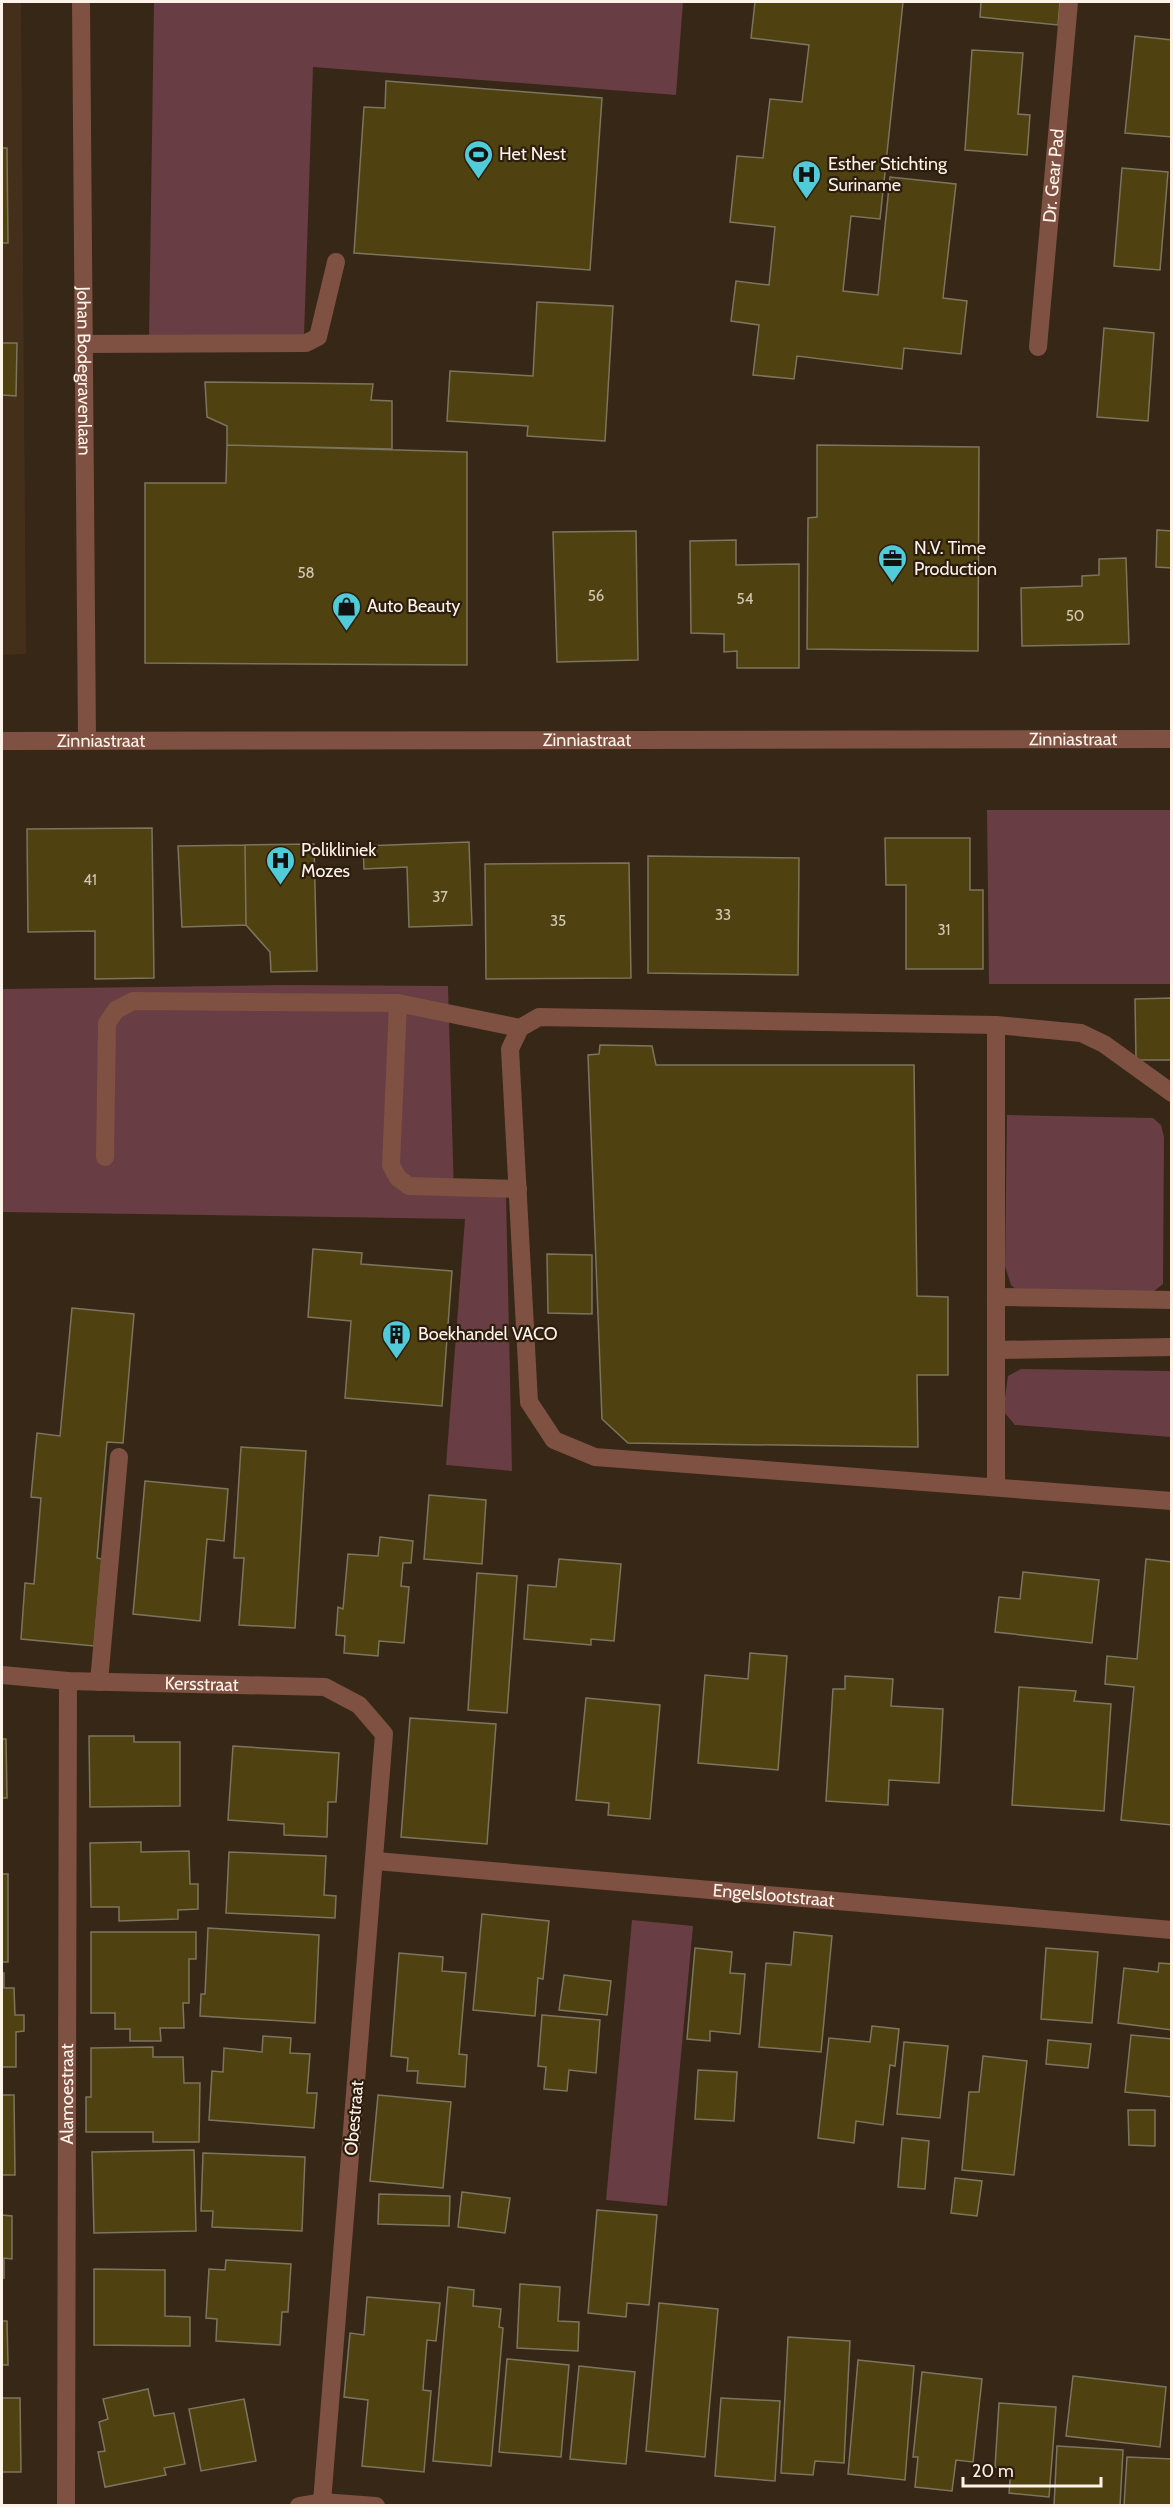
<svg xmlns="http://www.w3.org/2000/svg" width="1173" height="2507" viewBox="0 0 1173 2507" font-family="Cabin,sans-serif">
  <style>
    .built { fill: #442f1a }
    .green { fill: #683d43 }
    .building { fill: #4f4210; stroke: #7c755d; stroke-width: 1.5 }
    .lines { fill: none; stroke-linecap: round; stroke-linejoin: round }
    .minor { stroke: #7e5142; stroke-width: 18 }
    .labels { text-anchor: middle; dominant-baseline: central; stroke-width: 4.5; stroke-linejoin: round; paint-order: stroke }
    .number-label { font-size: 15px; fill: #d2c7b3 }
    .poi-label { font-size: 18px; fill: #fdf3e9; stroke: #2d1d0e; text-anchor: start }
    .street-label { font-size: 18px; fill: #fdf3e9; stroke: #2d1d0e }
  </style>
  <rect width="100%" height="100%" fill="#372717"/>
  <path class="built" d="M2,2H21L26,654L2,655Z"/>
  <path class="green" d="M154,2H683L676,95L313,67L304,336L149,338Z
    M987,810H1171V984H989Z
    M283,985L448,986L454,1195L506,1194L512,1471L446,1465L465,1219L2,1212V989Z
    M1007,1115L1153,1118L1161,1125L1164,1137L1163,1284L1149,1295L1024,1296L1011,1285L1005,1266Z
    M1021,1369L1171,1371V1437L1015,1425L1003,1411L1008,1376Z
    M632,1920L693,1926L667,2206L606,2200Z"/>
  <path class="building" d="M755,2H903L880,219L851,216L843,291L878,295L890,177L956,184L943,298L967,301L961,354L904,348L902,369L797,356L794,379L753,375L759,325L731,321L736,281L769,285L775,227L730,222L737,156L763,158L770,99L802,102L809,45L751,38Z
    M981,2H1060L1058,25L980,17Z
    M1135,36L1172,40V137L1125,133Z
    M972,50L1023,53L1018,114L1030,115L1027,155L965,150Z
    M386,81L602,98L590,270L354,253L364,107L385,108Z
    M2,148H7L8,243H2Z
    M1122,168L1168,172L1160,270L1114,266Z
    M537,302L613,306L605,441L527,436L528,426L447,421L450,371L533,376Z
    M1104,328L1154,333L1148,421L1097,417Z
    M2,343H17L16,396L2,395Z
    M205,382L373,384L371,400L392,401V449L227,445V426L207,417Z
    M227,445L467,452V665L145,663V483H226Z
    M817,445L979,447L978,651L807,649L808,518L817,517Z
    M1157,530L1172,531V568L1156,567Z
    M636,531L638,660L557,662L553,532Z
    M736,540V565L799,564V668H737V651L724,652V634L691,633L690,541Z
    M1126,558L1129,644L1022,646L1021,588L1082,586V576L1099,575V559Z
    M152,828L154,978L95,979V931L28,932L27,829Z
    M885,838H970V890H983V969H906V885H886Z
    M469,842L472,925L409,927L407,867L364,869L363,846Z
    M314,844L317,971L271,972L270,952L246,925L245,845Z
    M245,845L246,925L182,927L178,846Z
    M648,856L799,858L798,975L648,973Z
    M629,863L631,978L486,979L485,864Z
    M1172,998V1060H1136L1135,999Z
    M600,1045L652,1046L656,1065H914L917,1296L948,1297V1375H917L918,1447L628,1443L602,1419L588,1055L599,1054Z
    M313,1249L362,1253L361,1264L452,1271L442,1406L345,1398L351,1321L308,1317Z
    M547,1254L592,1255V1314L548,1313Z
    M72,1308L134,1314L123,1443L107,1442L97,1558L102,1559L94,1646L21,1639L25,1583L34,1584L41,1498L31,1497L37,1433L60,1436Z
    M241,1447L306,1451L295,1628L239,1625L244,1558H234Z
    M145,1481L228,1489L224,1541L207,1539L200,1621L133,1614Z
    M429,1495L486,1500L482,1564L424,1559Z
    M380,1537L413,1541L411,1563H403L401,1586L409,1587L404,1643L379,1641L378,1656L344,1653L345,1636L336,1635L338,1607L343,1609L348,1554L378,1556Z
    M559,1559L621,1564L614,1641L591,1639V1645L524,1639L528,1585L556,1587Z
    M1146,1559L1172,1562V1825L1121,1820L1134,1687L1105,1684L1107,1656L1137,1659Z
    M1023,1572L1099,1580L1092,1643L995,1632L999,1597L1020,1599Z
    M477,1573L517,1576L507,1713L468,1710Z
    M750,1653L787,1656L778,1770L698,1763L705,1675L748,1679Z
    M845,1676L893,1679L891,1706L943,1709L939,1783L889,1780L888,1805L826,1801L833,1689H845Z
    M1019,1687L1076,1691L1074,1701L1111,1704L1104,1811L1012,1805Z
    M586,1698L660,1705L650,1819L608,1815L609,1803L576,1800Z
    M410,1718L496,1724L487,1844L401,1837Z
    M89,1736H134V1742H180V1806L90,1807Z
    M2,1739H6L7,1798H2Z
    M233,1746L339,1753L336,1802H328L327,1837L284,1835V1824L228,1820Z
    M141,1842V1852L189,1851L190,1884H198V1909L178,1910V1919L119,1921V1907H91L90,1843Z
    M229,1852L326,1856L324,1895L336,1896L335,1918L226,1913Z
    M2,1874H8V1962H2Z
    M482,1914L549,1921L543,1979L538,1978L535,2016L473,2010Z
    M208,1928L319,1935L315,2023L200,2016L201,1994H205Z
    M91,1932H196V1959H189V2003H183L184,2028H160L161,2041H130V2029H115V2013H91Z
    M794,1932L832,1936L821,2052L759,2047L766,1963L791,1965Z
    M695,1948L732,1952L730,1973L745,1974L740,2034L710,2031V2041L687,2039Z
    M1046,1948L1098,1952L1092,2023L1041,2019Z
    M399,1953L443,1957L442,1971L466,1973L459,2054L467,2055L465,2087L417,2083L418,2071H407L408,2058L391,2056Z
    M1159,1963L1172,1964V2030L1118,2023L1124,1968L1158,1972Z
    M2,1973H4V1988H14L15,2015H24V2031L16,2032V2067H2Z
    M564,1975L611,1981L607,2015L559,2010Z
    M542,2015L600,2020L596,2073L569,2070L567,2091L544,2089L546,2067L538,2066Z
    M872,2026L899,2029L895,2066L890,2065L883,2125L856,2121L854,2143L818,2138L829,2038L870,2042Z
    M1131,2035L1172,2039V2097L1125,2092Z
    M263,2036L291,2038L290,2053L310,2054L307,2093H317L314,2128L209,2120L212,2071L223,2072L224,2048L262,2052Z
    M1048,2040L1091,2044L1088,2068L1046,2064Z
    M904,2042L948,2046L940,2118L897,2114Z
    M153,2047V2057H183L184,2083H200L199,2142H153V2132H86V2097H91V2048Z
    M983,2056L1027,2061L1014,2175L962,2170L969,2092H979Z
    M698,2070L737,2072L734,2121L695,2119Z
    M2,2095H14L15,2175H2Z
    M378,2095L451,2102L443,2188L370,2181Z
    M1128,2110H1155V2146L1129,2145Z
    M902,2138L929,2141L925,2189L898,2187Z
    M194,2150L196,2231L94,2233L92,2152Z
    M203,2153L305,2157L302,2231L212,2227L213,2211H201Z
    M955,2178L982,2181L977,2216L951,2213Z
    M462,2192L510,2198L505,2233L458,2227Z
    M379,2194L450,2196L449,2226L378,2224Z
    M597,2210L657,2215L649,2305L627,2303L626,2317L588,2313Z
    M2,2215L12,2216V2259L4,2258V2278H2Z
    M226,2260L291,2264L288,2312H282L280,2345L216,2341L217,2319L206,2318L209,2269L225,2270Z
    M94,2269L165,2270V2316L190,2317V2346L94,2345Z
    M520,2284L560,2287L558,2321L579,2322L578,2351L517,2348Z
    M448,2287L474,2290L473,2306L501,2309L499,2327L503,2328L491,2466L433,2461Z
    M367,2297L440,2303L436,2341L427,2340L423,2390L431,2391L424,2472L362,2466L368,2400L344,2397L350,2333L364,2335Z
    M659,2303L718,2309L705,2457L646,2451Z
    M2,2321H7L8,2365H2V2382Z
    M788,2337L850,2341L844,2463L815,2461L813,2475L781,2473Z
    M507,2359L569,2365L561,2457L499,2452Z
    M858,2360L914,2366L905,2480L848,2474Z
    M579,2366L635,2372L626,2464L570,2459Z
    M922,2372L982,2379L973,2462L956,2460L952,2491L915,2487L918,2457H913Z
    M1073,2376L1166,2387L1160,2447L1066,2436Z
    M148,2389L154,2416L174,2413L185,2464L164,2468L166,2475L105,2487L98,2452L105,2451L99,2422L108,2419L103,2399Z
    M2,2398H20L21,2472H2Z
    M721,2398L780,2401L775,2481L715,2476Z
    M244,2399L256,2461L201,2471L189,2409Z
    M999,2403L1056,2407L1049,2497L1009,2493L1011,2468L995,2467Z
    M1057,2446L1123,2450L1120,2506H1054Z
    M1127,2457L1172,2459V2506H1124Z"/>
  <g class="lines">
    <g class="minor">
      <path id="s1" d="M81,2L87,739"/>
      <path d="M84,344L306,343L318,337L336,262"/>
      <path id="s2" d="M1038,347L1069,2"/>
      <path id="s3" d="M2,741L1172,739"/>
      <path d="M398,1003L391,1165L398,1178L409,1186L518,1189"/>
      <path d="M996,1025V1487"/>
      <path d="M1172,1093L1104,1044L1081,1033L996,1025L539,1017L520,1028L510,1049L529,1402L554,1440L595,1457L1172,1501"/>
      <path d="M105,1157L107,1023L116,1010L133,1001L398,1003L520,1028"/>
      <path d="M998,1297L1172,1300"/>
      <path d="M996,1350L1172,1347"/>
      <path id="s4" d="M2,1675L68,1681L325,1687L359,1705L384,1734L322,2502"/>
      <path d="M99,1682L119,1457"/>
      <path id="s5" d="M376,1861L1172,1930"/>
      <path id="s6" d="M66,2506L68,1681"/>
      <path d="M299,2506L322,2502L376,2506"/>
    </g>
  </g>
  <defs>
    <symbol id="stadium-pin" viewBox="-11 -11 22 30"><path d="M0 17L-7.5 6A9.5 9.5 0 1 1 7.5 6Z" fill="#52cbd8" stroke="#2d1d0e"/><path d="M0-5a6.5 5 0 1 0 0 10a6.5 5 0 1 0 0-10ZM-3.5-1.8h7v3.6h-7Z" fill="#111"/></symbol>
    <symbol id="hospital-pin" viewBox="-11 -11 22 30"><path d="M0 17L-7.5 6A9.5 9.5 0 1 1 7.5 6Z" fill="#52cbd8" stroke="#2d1d0e"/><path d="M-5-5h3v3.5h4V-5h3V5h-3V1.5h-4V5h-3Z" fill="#111"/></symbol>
    <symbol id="office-pin" viewBox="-11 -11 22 30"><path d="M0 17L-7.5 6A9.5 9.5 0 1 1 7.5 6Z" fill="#52cbd8" stroke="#2d1d0e"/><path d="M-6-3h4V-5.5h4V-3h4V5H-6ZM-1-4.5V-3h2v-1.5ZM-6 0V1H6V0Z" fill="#111"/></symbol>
    <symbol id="shop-pin" viewBox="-11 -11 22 30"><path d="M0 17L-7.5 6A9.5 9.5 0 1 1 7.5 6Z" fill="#52cbd8" stroke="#2d1d0e"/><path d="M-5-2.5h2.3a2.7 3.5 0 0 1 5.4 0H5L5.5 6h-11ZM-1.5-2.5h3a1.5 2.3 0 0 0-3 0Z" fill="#111"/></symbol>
    <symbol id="building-pin" viewBox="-11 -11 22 30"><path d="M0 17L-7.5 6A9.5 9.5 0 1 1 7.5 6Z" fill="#52cbd8" stroke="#2d1d0e"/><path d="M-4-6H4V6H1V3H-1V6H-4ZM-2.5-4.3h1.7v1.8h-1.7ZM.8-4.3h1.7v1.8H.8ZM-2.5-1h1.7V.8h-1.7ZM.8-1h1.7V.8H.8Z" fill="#111"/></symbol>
  </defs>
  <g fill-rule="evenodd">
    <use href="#stadium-pin" x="462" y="138" width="33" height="45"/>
    <use href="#hospital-pin" x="790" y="158" width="33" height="45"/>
    <use href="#office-pin" x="876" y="542" width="33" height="45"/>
    <use href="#shop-pin" x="330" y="590" width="33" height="45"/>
    <use href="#hospital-pin" x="264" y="844" width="33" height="45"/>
    <use href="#building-pin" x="380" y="1318" width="33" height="45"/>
  </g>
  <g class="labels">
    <g class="number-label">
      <text x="306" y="573">58</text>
      <text x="596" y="596">56</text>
      <text x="745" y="599">54</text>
      <text x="1075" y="616">50</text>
      <text x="90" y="880">41</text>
      <text x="440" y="897">37</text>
      <text x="723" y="915">33</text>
      <text x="558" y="921">35</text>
      <text x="944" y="930">31</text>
    </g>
    <g class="poi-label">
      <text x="499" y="154">Het Nest</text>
      <text x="828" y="164">Esther Stichting<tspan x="828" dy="21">Suriname</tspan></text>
      <text x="914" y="548">N.V. Time<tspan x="914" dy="21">Production</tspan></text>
      <text x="367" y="606">Auto Beauty</text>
      <text x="301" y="850">Polikliniek<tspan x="301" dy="21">Mozes</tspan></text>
      <text x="418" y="1334">Boekhandel VACO</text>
    </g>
    <g class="street-label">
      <text stroke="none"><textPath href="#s2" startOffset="172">Dr. Gear Pad</textPath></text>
      <text stroke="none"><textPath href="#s1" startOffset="369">Johan Bodegravenlaan</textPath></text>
      <text stroke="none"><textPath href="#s3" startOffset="585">Zinniastraat</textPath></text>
      <text stroke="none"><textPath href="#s3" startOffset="1071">Zinniastraat</textPath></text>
      <text stroke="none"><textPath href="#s3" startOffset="99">Zinniastraat</textPath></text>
      <text stroke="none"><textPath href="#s4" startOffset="200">Kersstraat</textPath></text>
      <text stroke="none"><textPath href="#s5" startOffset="399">Engelslootstraat</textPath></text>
      <text stroke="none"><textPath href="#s6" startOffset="412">Alamoestraat</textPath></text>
      <text transform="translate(354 2118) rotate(-85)">Obestraat</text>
    </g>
  </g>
  <rect width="1173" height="2507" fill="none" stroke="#fdf3e9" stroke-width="6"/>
  <path d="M963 2477v9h138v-9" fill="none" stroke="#fdf3e9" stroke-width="3"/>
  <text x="972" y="2477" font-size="18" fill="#fdf3e9" stroke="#2d1d0e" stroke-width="4.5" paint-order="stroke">20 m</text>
</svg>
